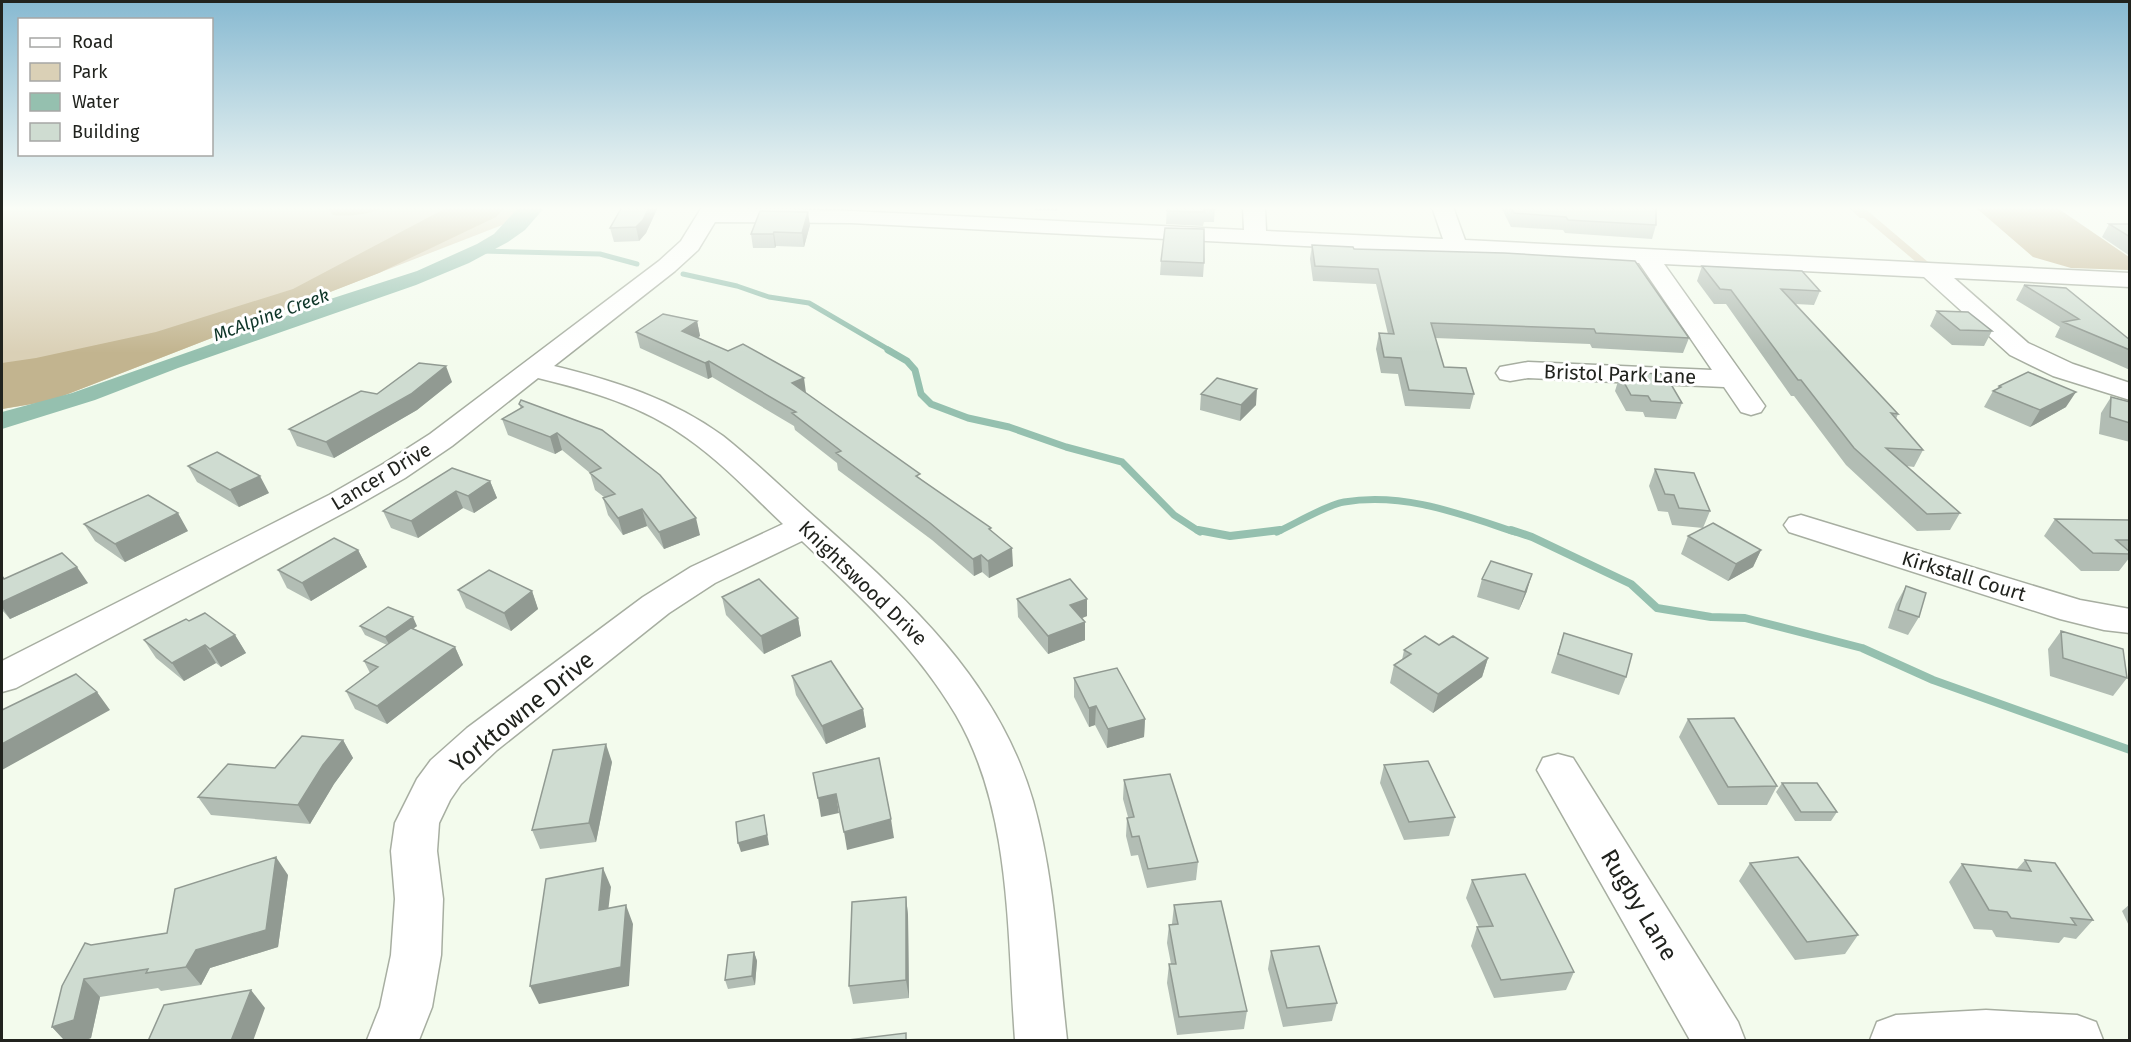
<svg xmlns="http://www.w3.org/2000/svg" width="2131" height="1042" viewBox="0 0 2131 1042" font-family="'Fira Sans',sans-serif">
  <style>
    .green { fill: #dad0b6 }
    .forest { fill: #c2b48f }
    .water { fill: #95c0af }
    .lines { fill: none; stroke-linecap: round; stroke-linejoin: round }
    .stream-far2 { stroke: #95c0af; stroke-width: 5 }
    .stream-far1 { stroke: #95c0af; stroke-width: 7 }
    .stream { stroke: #95c0af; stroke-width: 8 }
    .minor-casing { stroke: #a7aea1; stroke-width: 3 }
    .minor { fill: #fff; fill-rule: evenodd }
    .wall { fill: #b2bdb4 }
    .shaded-wall { fill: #919a92 }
    .building { fill: #cfdcd1; stroke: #919a92; stroke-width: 1.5 }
    .labels { text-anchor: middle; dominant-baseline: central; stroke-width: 6; stroke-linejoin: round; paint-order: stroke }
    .far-water-label { font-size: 18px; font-style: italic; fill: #0e3528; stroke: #fff }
    .street-label { font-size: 20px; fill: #21231e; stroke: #fff }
    .near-street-label { font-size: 24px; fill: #21231e; stroke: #fff }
  </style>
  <rect width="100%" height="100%" fill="#f3fbed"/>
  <path class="green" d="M2,207H527L520,218L50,401L2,409Z
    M1848,207H1863L1928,262L1915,261L1864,218H1860Z"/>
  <path class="forest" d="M327,207H386C368,214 352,217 333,215Z
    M448,207H505L496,217L379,273L50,401L2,409V363L36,358L156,332L293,289Z
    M1973,207H2056L2129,257V270L2071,268L2033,257L1981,212Z"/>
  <path class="water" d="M519,207H545L525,230L508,242L469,263L416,285L178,368L95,400L2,429V412L72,393L254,329L321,302L417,271L477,244L494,234Z"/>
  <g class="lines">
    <path class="stream-far2" d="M483,251L600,254L637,264
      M683,274L737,286L769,297L809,303L891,351"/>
    <path class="stream-far1" d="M888,350L907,361L915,370L921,394L931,404L968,418L1009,427L1066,447L1122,462L1174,515L1200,532
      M1277,532C1295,524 1326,505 1344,502C1404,492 1460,514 1515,532"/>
    <path class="stream" d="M1198,530L1230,536L1280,530
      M1511,530L1532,537L1631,584L1657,608L1711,617L1745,618L1862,648L1933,680L2130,750"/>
    <defs>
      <path id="minor" d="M702,207L851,211L1244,230L1243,207H1265L1266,231L1443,239L1432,207H1453L1465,240L2130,273V287L1954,278L2028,343L2073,364L2130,383V400L2053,376L2010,355L1924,277L1664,264L1765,406L1761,412L1751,415L1741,412L1724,387L1528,378L1510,381L1500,379L1496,373L1500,367L1528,362L1712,370L1639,263L851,223L715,222L698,250L675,271L554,366C615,381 672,399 723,436C756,462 786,492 818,520C909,600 998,681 1033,801C1055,879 1058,961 1067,1040H1015C1007,933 1012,811 956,715C916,647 858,594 802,541L715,583L669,613L497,750L461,784L450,800L439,823L437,851L443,899L441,955L432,1007L419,1040H367L380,1007L391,955L395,899L391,851L395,823L417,779L431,760L467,728L643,597L691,567L783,524C752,495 723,463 687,438C643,406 591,391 538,378L452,446L405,478L351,509L16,688L2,692V661L329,495L383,464L430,434L659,261L681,241Z
        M1801,515L2080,600L2130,609V633L2104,630L2060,619L1789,532L1784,525L1789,518Z
        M1558,754L1573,758L1738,1022L1745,1040H1690L1537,770L1543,758Z
        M1986,1010L2077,1015L2096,1022L2103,1040H1870L1877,1022L1896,1015Z"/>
    </defs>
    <use href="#minor" class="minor-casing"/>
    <use href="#minor" class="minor"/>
  </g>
  <path class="wall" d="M622,207H658L646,233L639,241L614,242L610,228Z
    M1035,207H1058L1057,211L1035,210Z
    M1167,207H1215L1214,222H1204L1203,226L1166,224Z
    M1501,207H1656V225L1652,239L1565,233L1563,230L1511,227Z
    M2109,224H2130V256L2102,237Z
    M810,225L804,247L776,246L775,248H753L751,234Z
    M1312,245L1354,249L1689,338L1683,353L1592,348L1590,344L1435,338L1444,367L1474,394L1470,409L1405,406L1398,374L1381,373L1376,349L1379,333L1388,334L1376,284L1313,281L1310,259Z
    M1161,261L1204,263L1203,277L1160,275Z
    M1702,266L1820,291L1814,305L1796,304L1898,414L1896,419L1923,450L1914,467L1907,466L1960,513L1950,530L1917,531L1846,465L1794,396H1791L1726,304H1714L1697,281Z
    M2024,285L2130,340V370L2055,337L2060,327L2016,300Z
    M1937,311L1992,331L1984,346L1952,345L1930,326Z
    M697,321L700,336L698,337L806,393L991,531L1013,566L989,578L982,572L974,576L932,540L838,470L837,463L795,430L794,426L712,377L708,379L640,348L636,332Z
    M1637,373L1682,403L1676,419L1645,417L1643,412L1626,411L1615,391L1620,375L1636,376Z
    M452,382L417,410L334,458L297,446L289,429L377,394Z
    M1999,386L2066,407L2030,427L1984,407L1993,391L1997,389Z
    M1201,394L1256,405L1240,421L1200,410Z
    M2111,397L2130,402V442L2099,434L2101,413Z
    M519,404L700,535L664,549L647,526L623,535L608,515L603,498L604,497L595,490L590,473L562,450L555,454L508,435L502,419L521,409Z
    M188,466L269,493L239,507L197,482Z
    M1655,469L1710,511L1703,528L1672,525L1668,512L1658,511L1649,486Z
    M490,481L497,498L474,513L463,508L418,538L391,528L383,511Z
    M2055,519L2130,520V557L2119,571H2081L2044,536Z
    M84,524L188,531L125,562L95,541Z
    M1688,536L1761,550L1753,567L1728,581L1681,554Z
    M358,550L367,567L311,601L287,588L278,570Z
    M2,576L4,579L88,583L10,619L2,610Z
    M1482,579L1527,591L1519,610L1477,597Z
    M1906,586L1919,617L1908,635L1888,628L1896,604Z
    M458,590L532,591L538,609L511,631L466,608Z
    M722,597L798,618L801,636L764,654L726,615Z
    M1017,599L1087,616L1082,618L1085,622V640L1048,654L1018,617Z
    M189,621L235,635L246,653L221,667L216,663L184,681L156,658L144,640Z
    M360,626H417L412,629L455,647L463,665L387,724L355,709L346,691L370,673L364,661L387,645L365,635Z
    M2061,631L2127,678L2113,696L2050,676L2048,649Z
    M1564,633L1626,677L1619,695L1551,673Z
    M1439,645L1488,658L1482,677L1433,713L1390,683L1394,665L1402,660L1404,650Z
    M792,676L863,709L866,727L826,744L796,695Z
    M1074,678L1145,719L1144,737L1107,748L1095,725L1089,727L1074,697Z
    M1688,719L1777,786L1767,805H1718L1679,737Z
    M343,740L353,758L334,784L310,824L211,815L198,797L275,768Z
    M612,762L596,842L540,849L532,830Z
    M1384,765L1455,817L1449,836L1404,840L1380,783Z
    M1124,780L1198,862L1196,880L1147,888L1138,855L1131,856L1126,836L1127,818L1128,817L1123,799Z
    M1782,783L1837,812L1831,821H1795L1776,792Z
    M2025,860L2093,920L2076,939L2064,937L2059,943L1996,937L1992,930L1974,929L1949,882L1962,864L2017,869Z
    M1750,863L1858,935L1845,954L1795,960L1739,881Z
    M288,875L278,947L210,968L201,985L161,991L158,988L100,997L91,1038L83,1041H65L52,1027L91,945L167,933Z
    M1472,880L1574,972L1566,990L1494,998L1471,946L1477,927H1479L1466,898Z
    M906,897L908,915L909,998L853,1004L849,986Z
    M2130,904V928L2122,911Z
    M1174,905L1247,1011L1244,1029L1177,1035L1167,983L1169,964H1171L1167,943L1169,925L1172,924Z
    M1271,951L1337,1003L1332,1021L1283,1027L1268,969Z
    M754,952L757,961L755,985L728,989L725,980Z"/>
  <path class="shaded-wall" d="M649,207H658L646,233L639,241L636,227Z
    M808,212L810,225L804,247L802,233Z
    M774,232L776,246L775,248L773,234Z
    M697,321L700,336L686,346L682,331Z
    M709,361L712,377L708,379L705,363Z
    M446,366L452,382L417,410L334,458L326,442Z
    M804,378L806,393L792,383Z
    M1257,389L1256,405L1240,421L1241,405Z
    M2076,392L2066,407L2030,427L2040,410Z
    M557,433L562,450L555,454L550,437Z
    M260,476L269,493L239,507L230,490Z
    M490,481L497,498L474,513L468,496Z
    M456,491L463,508L418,538L411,521Z
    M642,509L647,526L623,535L618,518Z
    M178,513L188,531L125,562L115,544Z
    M696,518L700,535L664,549L659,532Z
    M1012,548L1013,566L989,578L988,561Z
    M358,550L367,567L311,601L302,583Z
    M1761,550L1753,567L1728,581L1736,564Z
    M981,555L982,572L974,576L973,559Z
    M77,567L88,583L10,619L2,607V602Z
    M1532,574L1527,591L1519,610L1525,592Z
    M532,591L538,609L511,631L504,613Z
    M1087,599V616L1070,623V605Z
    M413,617L417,626L390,646L385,637Z
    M798,618L801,636L764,654L761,636Z
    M1085,622V640L1048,654V636Z
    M235,635L246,653L221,667L210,649Z
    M205,645L216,663L184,681L172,663Z
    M455,647L463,665L387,724L377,706Z
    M1488,658L1482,677L1433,713L1438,694Z
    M97,692L110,710L2,770V744Z
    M1096,706L1095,725L1089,727V708Z
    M863,709L866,727L826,744L822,726Z
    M1145,719L1144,737L1107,748L1108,729Z
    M343,740L353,758L334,784L310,824L298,805L323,765Z
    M606,744L612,762L596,842L589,823Z
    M836,794L839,813L821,817L818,798Z
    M764,815L769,845L741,852L738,843Z
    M891,819L894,838L847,850L844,832Z
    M276,857L288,875L278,947L210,968L201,985L186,967L196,950Z
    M603,868L611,887L606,929L599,910Z
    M906,897L908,915L909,998L906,980Z
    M626,905L633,924L629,986L539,1004L530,986Z
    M754,952L757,961L755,985L752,976Z
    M84,979L100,997L91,1038L83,1041H65L52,1027Z
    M251,990L265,1008L253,1041H231Z"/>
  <path class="building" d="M622,207H649L643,220L636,227L610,228Z
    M1167,207H1215V209H1204V212L1167,211Z
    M1511,207H1656V225L1568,220L1566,217L1514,213Z
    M760,211L808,212L802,233L774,232L773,234H751Z
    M2109,224H2130V237Z
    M1165,228L1204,229V263L1161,261Z
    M1312,245L1353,247L1354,249L1504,253L1635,261L1689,338L1596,333L1594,329L1431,323L1444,367L1466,368L1474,394L1409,390L1401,358L1384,357L1379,333L1394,334L1378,269L1315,266Z
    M1702,266L1802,271L1820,291L1781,289L1898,414L1891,413L1923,450L1886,448L1960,513L1927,514L1854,448L1801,380H1798L1731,290L1720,289Z
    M2024,285L2066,288L2130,340V350L2063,322L2079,319Z
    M1937,311L1968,312L1992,331L1960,330Z
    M663,314L697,321L682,331L728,351L743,344L804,378L792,383L920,474L916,476L991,528L989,529L1012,548L988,561L981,555L973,559L930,523L836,453L841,451L792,413L796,412L709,361L705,363L636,332Z
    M419,363L446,366L411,394L326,442L289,429L361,391L377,394Z
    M2028,372L2076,392L2040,410L1993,391L2001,387L1999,386Z
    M1637,373L1665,374L1682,403L1651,401L1648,396L1631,395L1620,375L1639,376Z
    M1217,378L1257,389L1241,405L1201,394Z
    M2111,397L2130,402V423L2110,417Z
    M521,400L602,430L660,475L696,518L659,532L642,509L618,518L603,498L615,494L590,473L601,468L557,433L550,437L502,419L523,407L519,404Z
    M217,452L260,476L230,490L188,466Z
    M452,468L490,481L468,496L456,491L411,521L383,511Z
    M1655,469L1694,473L1710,511L1679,508L1674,495L1665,494Z
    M148,495L178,513L115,544L84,524Z
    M2055,519L2130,520V540H2116L2130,552V554L2093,553Z
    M1713,523L1761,550L1736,564L1688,536Z
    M334,538L358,550L302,583L278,570Z
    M62,553L77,567L2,602V576L4,579Z
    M1491,561L1532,574L1525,592L1482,579Z
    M489,570L532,591L504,613L458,590Z
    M759,579L798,618L761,636L722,597Z
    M1070,579L1087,599L1070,605L1085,622L1048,636L1017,599Z
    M1906,586L1926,593L1919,617L1898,610Z
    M388,607L413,617L385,637L360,626Z
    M205,613L235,635L210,649L205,645L172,663L144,640L186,619L189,621Z
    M411,628L455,647L377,706L346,691L378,667L364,661Z
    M2061,631L2123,649L2127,678L2063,658Z
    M1564,633L1632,654L1626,677L1558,654Z
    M1425,636L1439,645L1453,636L1488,658L1438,694L1394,665L1411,654L1404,650Z
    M831,661L863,709L822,726L792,676Z
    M1117,668L1145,719L1108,729L1096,706L1089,708L1074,678Z
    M76,674L97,692L2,744V710Z
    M1734,718L1777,786L1728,787L1688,719Z
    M302,736L343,740L323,765L298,805L198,797L228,764L275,768Z
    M606,744L589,823L532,830L553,750Z
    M879,758L891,819L844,832L836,794L818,798L813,773Z
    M1428,761L1455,817L1409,822L1384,765Z
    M1170,774L1198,862L1148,869L1139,836L1132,837L1127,818L1134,817L1124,780Z
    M1782,783H1817L1837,812H1801Z
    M764,815L767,835L738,843L736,822Z
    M276,857L266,930L196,950L186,967L146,973L148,969L84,979L74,1020L52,1027L62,986L85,943L91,945L167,933L175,889Z
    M1798,857L1858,935L1807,942L1750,863Z
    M2025,860L2055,863L2093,920L2071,918L2076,925L2011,918L2007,912L1989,910L1962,864L2031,871Z
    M603,868L599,910L626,905L621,967L530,986L546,879Z
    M1525,874L1574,972L1501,980L1477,927L1493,926L1472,880Z
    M906,897V980L849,986L852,902Z
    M1221,901L1247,1011L1179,1017L1169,964H1176L1169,925L1178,924L1174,905Z
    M1319,946L1337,1003L1287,1008L1271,951Z
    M754,952L752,976L725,980L728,955Z
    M251,990L231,1041H148L164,1005Z
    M906,1033V1041H840Z"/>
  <linearGradient id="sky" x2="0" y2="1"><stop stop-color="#87b9d1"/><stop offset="0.59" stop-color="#fafdf7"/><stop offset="1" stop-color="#fafdf7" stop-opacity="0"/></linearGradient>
  <rect width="2131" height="353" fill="url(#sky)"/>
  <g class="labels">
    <g class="far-water-label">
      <text transform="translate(271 315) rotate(-20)">McAlpine Creek</text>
    </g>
    <g class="street-label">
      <text transform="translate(1620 374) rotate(2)">Bristol Park Lane</text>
      <text transform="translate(381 476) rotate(-31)">Lancer Drive</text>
      <text transform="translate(1964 576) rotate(17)">Kirkstall Court</text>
      <text transform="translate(863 583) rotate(44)">Knightswood Drive</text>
    </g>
    <g class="near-street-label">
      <text transform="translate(522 712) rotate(-39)">Yorktowne Drive</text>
      <text transform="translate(1639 905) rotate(59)">Rugby Lane</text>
    </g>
  </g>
  <rect width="2131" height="1042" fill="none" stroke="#21231e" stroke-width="6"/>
  <rect x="18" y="18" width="195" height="138" fill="#ffffff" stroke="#a6a7a5" stroke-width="1.5"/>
  <rect x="30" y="38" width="30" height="9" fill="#ffffff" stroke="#a6a7a5" stroke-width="1.5"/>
  <text x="72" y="48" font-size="18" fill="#21231e">Road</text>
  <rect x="30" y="63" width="30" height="18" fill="#dad0b6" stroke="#a6a7a5" stroke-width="1.5"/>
  <text x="72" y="78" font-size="18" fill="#21231e">Park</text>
  <rect x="30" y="93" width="30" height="18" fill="#95c0af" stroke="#a6a7a5" stroke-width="1.5"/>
  <text x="72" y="108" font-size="18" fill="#21231e">Water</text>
  <rect x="30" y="123" width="30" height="18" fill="#cfdcd1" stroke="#a6a7a5" stroke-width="1.5"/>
  <text x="72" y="138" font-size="18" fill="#21231e">Building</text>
</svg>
